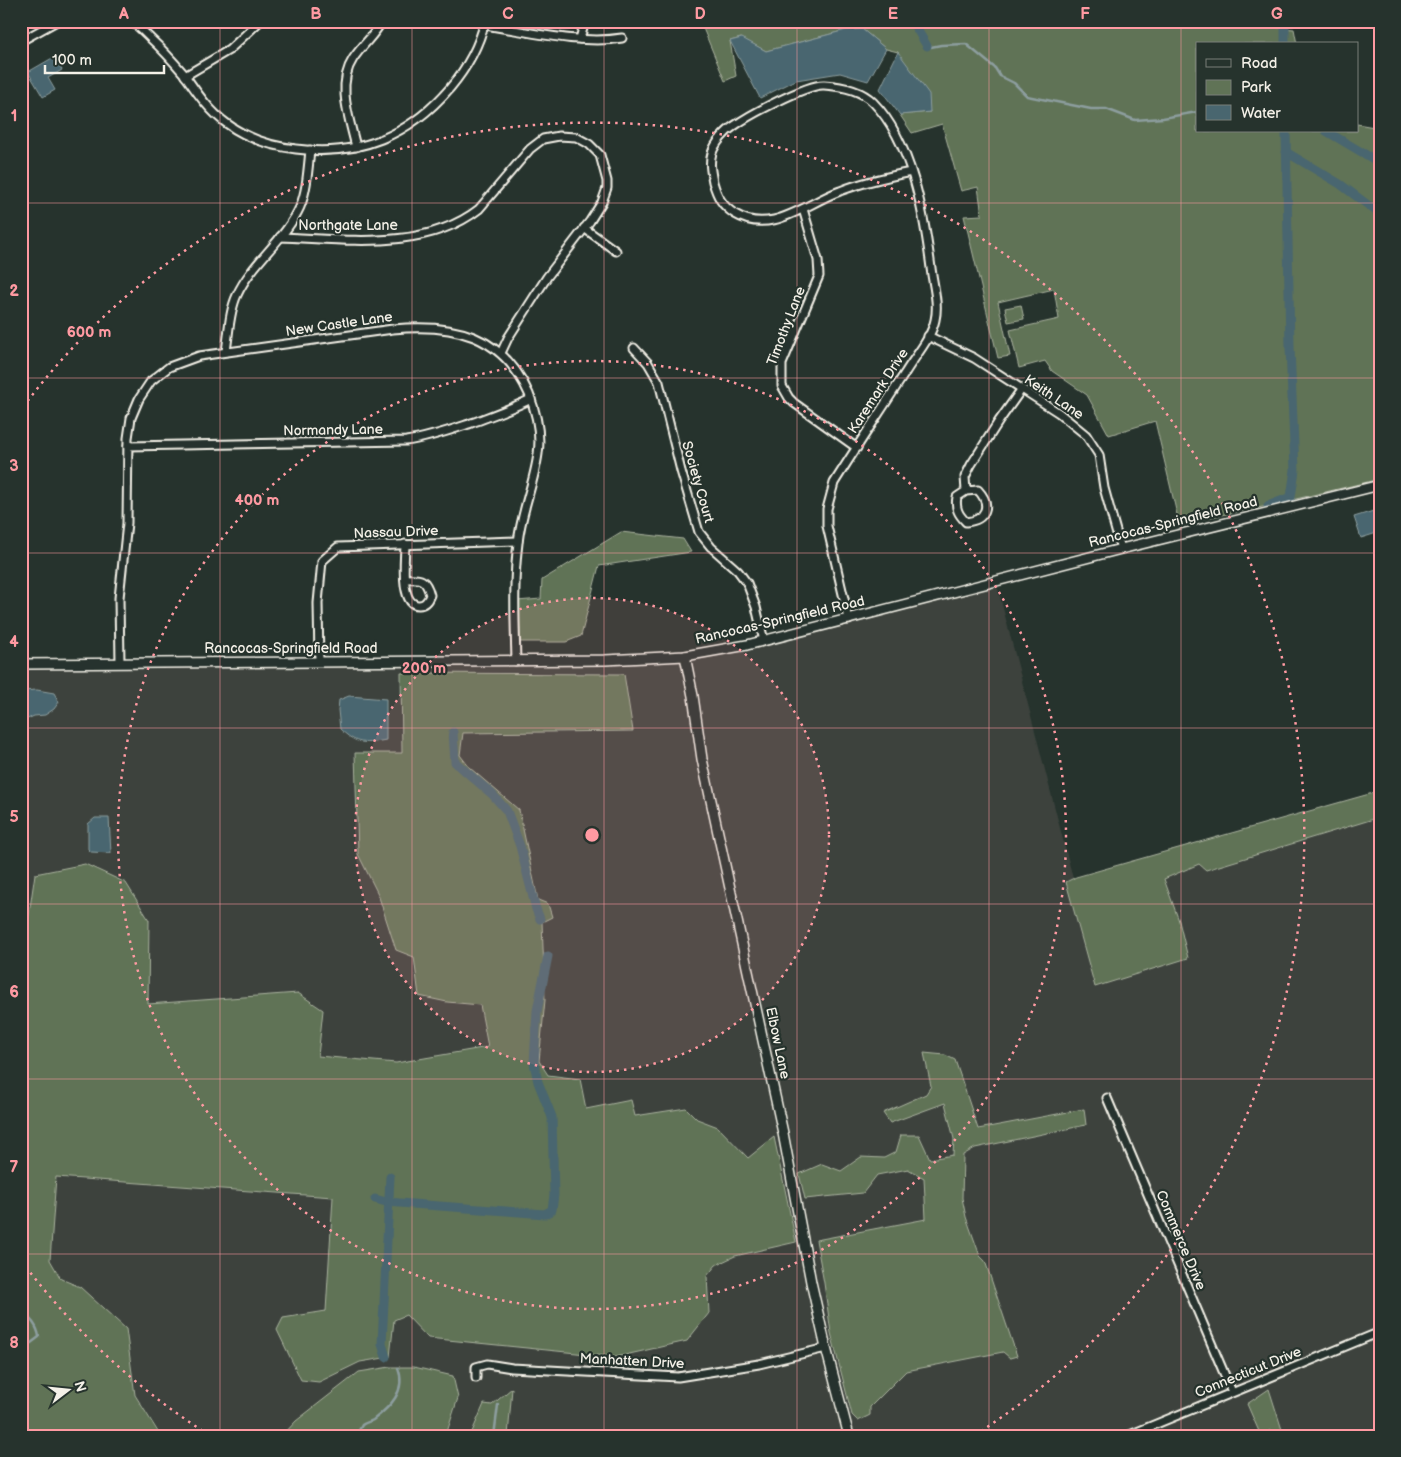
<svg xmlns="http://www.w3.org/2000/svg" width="1401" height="1457" font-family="'Balsamiq Sans',sans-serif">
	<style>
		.built { fill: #3c433d }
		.green { fill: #607356; stroke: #aab29f }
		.water { fill: #49666f; stroke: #8d9e9f }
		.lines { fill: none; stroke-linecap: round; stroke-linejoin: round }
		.stream { stroke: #8d9e9f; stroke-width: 2.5 }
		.canal { stroke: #49666f; stroke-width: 9 }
		.minor-casing { stroke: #f4f1e8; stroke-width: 11 }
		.tertiary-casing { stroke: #f4f1e8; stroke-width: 12 }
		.secondary-casing { stroke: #f4f1e8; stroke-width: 12 }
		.minor { stroke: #26332d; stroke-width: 7 }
		.tertiary { stroke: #26332d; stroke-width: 9 }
		.secondary { stroke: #26332d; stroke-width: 9 }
		.grid { fill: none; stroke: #ff9aa2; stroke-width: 1; stroke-opacity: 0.55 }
		.ring { fill: none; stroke: #ff9aa2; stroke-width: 2.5; stroke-dasharray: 2.5 5 }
		.labels { text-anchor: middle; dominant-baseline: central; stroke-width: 4.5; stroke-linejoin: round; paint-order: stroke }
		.street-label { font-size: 14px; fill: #f4f1e8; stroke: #26332d }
		.centre { fill: #ff9aa2; stroke: #26332d; stroke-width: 2.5 }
		.ring-label { font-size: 15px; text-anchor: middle; font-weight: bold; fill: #ff9aa2; stroke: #26332d; stroke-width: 4.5; stroke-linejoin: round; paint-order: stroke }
		.neatline { fill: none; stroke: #ff9aa2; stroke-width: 2 }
		.grid-label { font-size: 16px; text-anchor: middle; font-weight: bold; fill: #ff9aa2 }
	</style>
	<rect width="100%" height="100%" fill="#26332d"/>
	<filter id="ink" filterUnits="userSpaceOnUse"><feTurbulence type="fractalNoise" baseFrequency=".02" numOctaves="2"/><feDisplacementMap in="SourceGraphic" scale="10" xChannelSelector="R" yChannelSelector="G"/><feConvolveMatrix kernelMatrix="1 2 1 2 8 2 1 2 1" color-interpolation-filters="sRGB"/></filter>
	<g filter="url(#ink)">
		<path class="built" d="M996,581L1074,882L1380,796V1436L161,1435L112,1359L53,1291L21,1074V664L516,661L695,654Z"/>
		<g class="green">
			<path d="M700,21H1250L1258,26L1294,29L1297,44H1197V131H1357V124L1380,128V479L1258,508L1179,523L1155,421L1109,435L1087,395L1052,371L1045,361L1019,368L1010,330L1059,319L1054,289L998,302L1010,356L998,358L964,216L982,215L978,187L961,191L942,124L912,133L900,115L930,112L898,52L886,49L862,29L846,30L766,51L741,38L730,41L736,76L725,81Z"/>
			<path d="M1021,305L1024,319L1008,322L1005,308Z"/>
			<path d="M621,532L683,539L691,552L599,566L581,636L566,642H517V601L541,599L542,580Z"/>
			<path d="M401,673L624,674L633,731L463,733L460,755L470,768L519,810L538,900L548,904L552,917L542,922L545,1000L539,1061L548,1075L580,1079L586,1109L631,1100L635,1116L686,1108L697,1119L718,1127L748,1158L774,1137L796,1242L735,1256L716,1265L707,1276L709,1313L687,1341L616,1357L428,1338L406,1315L394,1320L390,1357L360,1362L319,1382L301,1380L277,1330L283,1318L326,1311L333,1197L56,1177L50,1260L61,1279L80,1287L126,1329L135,1395L160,1435L163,1436H21V930L28,921L35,874L85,864L126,883L149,920L148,1004L298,993L323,1010L318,1056L396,1063L488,1047L480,1005L447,1002L419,996L414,957L396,950L378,894L358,854L355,753H402Z"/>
			<path d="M1380,791V817L1206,870L1199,864L1164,879L1179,921L1188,958L1095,987L1066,882L1076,877Z"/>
			<path d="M924,1053L945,1055L955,1060L978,1129L1084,1109L1086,1125L975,1148L963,1155L962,1198L966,1217L980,1256L985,1261L1017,1356L1010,1358L1003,1352L906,1371L870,1407V1415L858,1421L852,1415L831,1333L824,1283L816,1240L926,1219L924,1178L908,1169L877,1175L863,1193L805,1199L799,1174L822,1164L841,1171L861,1157L884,1158L896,1152L901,1135H919L930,1159L953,1155L954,1139L945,1103L890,1123L883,1113L926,1094L931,1086Z"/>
			<path d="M390,1367H414L453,1376L458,1398L447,1432L442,1436H282L296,1421L359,1372Z"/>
			<path d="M512,1388L508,1436H481L472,1432L484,1404L492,1405Z"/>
			<path d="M1269,1389L1284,1436H1261L1247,1404Z"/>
		</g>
		<g class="water">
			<path d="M862,29L886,49L868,81L840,73L796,80L760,98L730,41L742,38L766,51L846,30Z"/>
			<path d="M898,52L929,94L930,112L900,115L880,89Z"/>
			<path d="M54,57L62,70L48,78L55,90L43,97L28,72Z"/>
			<path d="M1380,509V532L1361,538L1354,517Z"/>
			<path d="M37,690L54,693L59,702L54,709L45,715L34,716L21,722V691Z"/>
			<path d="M349,696L386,699V740C364,744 357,745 340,729L338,710L339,700Z"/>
			<path d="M95,818H109L111,853L91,852L88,849V824Z"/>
		</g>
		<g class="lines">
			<g class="stream">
				<path d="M927,46L931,47L941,45L966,44L995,68L1000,76L1014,83L1027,96L1091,109H1106L1135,120L1163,118L1197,112"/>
				<path d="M21,1311C30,1317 38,1327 39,1337L31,1343L21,1345"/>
				<path d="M1270,1431L1275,1436"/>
				<path d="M357,1436C358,1433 360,1428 362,1425C365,1422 370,1422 373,1420C390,1407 407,1391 398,1368"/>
				<path d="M494,1436L498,1405"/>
			</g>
			<g class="canal">
				<path d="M912,21L927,46"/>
				<path d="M1285,21V44"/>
				<path d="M1326,131L1380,163"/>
				<path d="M1286,152L1340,184L1380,214"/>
				<path d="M1268,506L1291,497L1295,470L1290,347L1286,131"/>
				<path d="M453,732L455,762L492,794L507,811L520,846L536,909L540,919"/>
				<path d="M375,1199L386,1202L545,1214L552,1210L554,1195L552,1117L538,1082L534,1063L537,1011L548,956"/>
				<path d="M386,1357L382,1344L390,1177"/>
			</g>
			<g class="minor-casing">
				<g id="minor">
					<path d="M130,21C138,25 144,32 150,38C162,49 173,61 184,74C196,91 208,110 226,123C246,138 271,146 296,149C358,157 410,135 450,88C466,69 479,46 485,21"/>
					<path d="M484,25C526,31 581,45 622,38"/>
					<path d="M580,39L585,21"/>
					<path d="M21,41L57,21"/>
					<path d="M185,76L229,50L260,21"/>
					<path d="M356,147C350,120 336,85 353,59C362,45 375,35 382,21"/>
					<path d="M803,209L818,260L819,276L782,364V386L789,398L794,403L857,448"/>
					<path d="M584,228L616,251"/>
					<path d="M280,237C344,239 424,252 479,209L530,149L543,139L559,136L576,137L589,144L600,155L607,181V188L602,202L590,221L547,277L508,338L501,353"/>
					<path d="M928,336L974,358L1059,413L1086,435L1099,455L1104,488L1121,549"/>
					<path d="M634,348L648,363L659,382L681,471L699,532L711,547L738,571L747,583L756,607L764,641"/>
					<path d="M226,351C229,333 229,312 237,295C252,262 285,240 300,207C307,190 308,169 310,150"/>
					<path d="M128,446L406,441C428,438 448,431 469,424C490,416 511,409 531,399"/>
					<path d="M966,491L957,497C955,508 958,514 966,522C986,520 992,505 978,490L966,491L965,477L971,465L999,421L1021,390"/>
					<path d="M405,544C405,557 399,606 419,605C425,605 428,600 430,595C426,579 421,578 406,579"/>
					<path d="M849,620L827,526V509L834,483C857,446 882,409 905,373C915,356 931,339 935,320C939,303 933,285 931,268C924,214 912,142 873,102C861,90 840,86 824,85C807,84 749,115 734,126C726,131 715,143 712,153C709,163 711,172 713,182C717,196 722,206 735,214C771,236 806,203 840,191C863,182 886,177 911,172"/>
					<path d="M319,662L318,603L322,561L338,547L518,541"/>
					<path d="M120,663L119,598L127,523L128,438L131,418L139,399L151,381L169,367L199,356L393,329C454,323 503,335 529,394C536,412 541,434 538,454C534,484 521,512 518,543C513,582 515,622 516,661"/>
					<path d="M1107,1098L1232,1392"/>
					<path d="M476,1378V1367L487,1364L512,1368L678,1377L759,1364L826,1348"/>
					<path d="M1127,1436L1380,1332"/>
				</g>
			</g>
			<g class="tertiary-casing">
				<path id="tertiary" d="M685,656L693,696L702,759L783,1133L811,1282L826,1348L849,1436"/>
			</g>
			<g class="secondary-casing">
				<path id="secondary" d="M21,664L605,660L685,656L747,645L1121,549L1380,485"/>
			</g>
			<use href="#minor" class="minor"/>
			<use href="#tertiary" class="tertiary"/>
			<use href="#secondary" class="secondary"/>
		</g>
	</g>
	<path class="grid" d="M220,21V1436M412,21V1436M604,21V1436M797,21V1436M989,21V1436M1181,21V1436M21,203H1380M21,378H1380M21,553H1380M21,728H1380M21,904H1380M21,1079H1380M21,1254H1380"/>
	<circle cx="592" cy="835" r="237" fill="#ff9aa2" fill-opacity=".12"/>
	<g class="ring">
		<circle cx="592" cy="835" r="237"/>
		<circle cx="592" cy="835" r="474"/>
		<path d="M209 1435A712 712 0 0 1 23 1263M23 407A712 712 0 1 1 975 1435"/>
	</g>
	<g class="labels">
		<g class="street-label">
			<text x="348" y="225">Northgate Lane</text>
			<text transform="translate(339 324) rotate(-8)">New Castle Lane</text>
			<text transform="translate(786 326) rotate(-69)">Timothy Lane</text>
			<text transform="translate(878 391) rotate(-57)">Karemark Drive</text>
			<text transform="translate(1054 397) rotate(34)">Keith Lane</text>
			<text transform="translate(333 430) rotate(-1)">Normandy Lane</text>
			<text transform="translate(698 482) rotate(74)">Society Court</text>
			<text transform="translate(1173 522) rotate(-14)">Rancocas-Springfield Road</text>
			<text transform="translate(396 532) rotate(-2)">Nassau Drive</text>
			<text transform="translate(780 620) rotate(-13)">Rancocas-Springfield Road</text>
			<text x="291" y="648">Rancocas-Springfield Road</text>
			<text transform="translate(778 1043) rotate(78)">Elbow Lane</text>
			<text transform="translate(1181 1240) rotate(67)">Commerce Drive</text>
			<text transform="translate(632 1361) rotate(3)">Manhatten Drive</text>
			<text transform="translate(1248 1372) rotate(-22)">Connecticut Drive</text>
		</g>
	</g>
	<circle cx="592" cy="835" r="8" class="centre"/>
	<g class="ring-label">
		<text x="89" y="337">600 m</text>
		<text x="257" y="505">400 m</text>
		<text x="424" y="673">200 m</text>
	</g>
	<rect width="1401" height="1457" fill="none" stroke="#26332d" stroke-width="55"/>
	<rect x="1196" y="42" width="162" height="90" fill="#26332d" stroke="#787f78"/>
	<rect x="1206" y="59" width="25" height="8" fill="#26332d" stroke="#787f78"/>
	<text x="1241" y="68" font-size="15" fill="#f4f1e8">Road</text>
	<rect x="1206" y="80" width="25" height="15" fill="#607356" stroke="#787f78"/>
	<text x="1241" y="92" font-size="15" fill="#f4f1e8">Park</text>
	<rect x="1206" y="105" width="25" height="15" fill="#49666f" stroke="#787f78"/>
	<text x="1241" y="118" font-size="15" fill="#f4f1e8">Water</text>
	<g transform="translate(68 1390) rotate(74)" stroke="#26332d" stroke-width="4" paint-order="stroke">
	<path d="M0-4L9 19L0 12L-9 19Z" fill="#f4f1e8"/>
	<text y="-8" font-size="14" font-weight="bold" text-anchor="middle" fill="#f4f1e8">N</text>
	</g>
	<path d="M45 65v8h119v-8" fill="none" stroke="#f4f1e8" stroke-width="2.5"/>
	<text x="52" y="65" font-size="15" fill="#f4f1e8" stroke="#26332d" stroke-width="4" paint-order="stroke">100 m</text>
	<rect x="28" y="28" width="1346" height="1402" class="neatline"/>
	<g class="grid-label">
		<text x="124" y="19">A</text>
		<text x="316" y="19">B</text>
		<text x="508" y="19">C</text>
		<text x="700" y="19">D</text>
		<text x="893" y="19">E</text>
		<text x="1085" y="19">F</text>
		<text x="1277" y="19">G</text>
		<text x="14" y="121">1</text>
		<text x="14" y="296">2</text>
		<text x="14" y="471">3</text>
		<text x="14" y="647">4</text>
		<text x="14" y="822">5</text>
		<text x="14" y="997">6</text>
		<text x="14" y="1172">7</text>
		<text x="14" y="1348">8</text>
	</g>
</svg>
